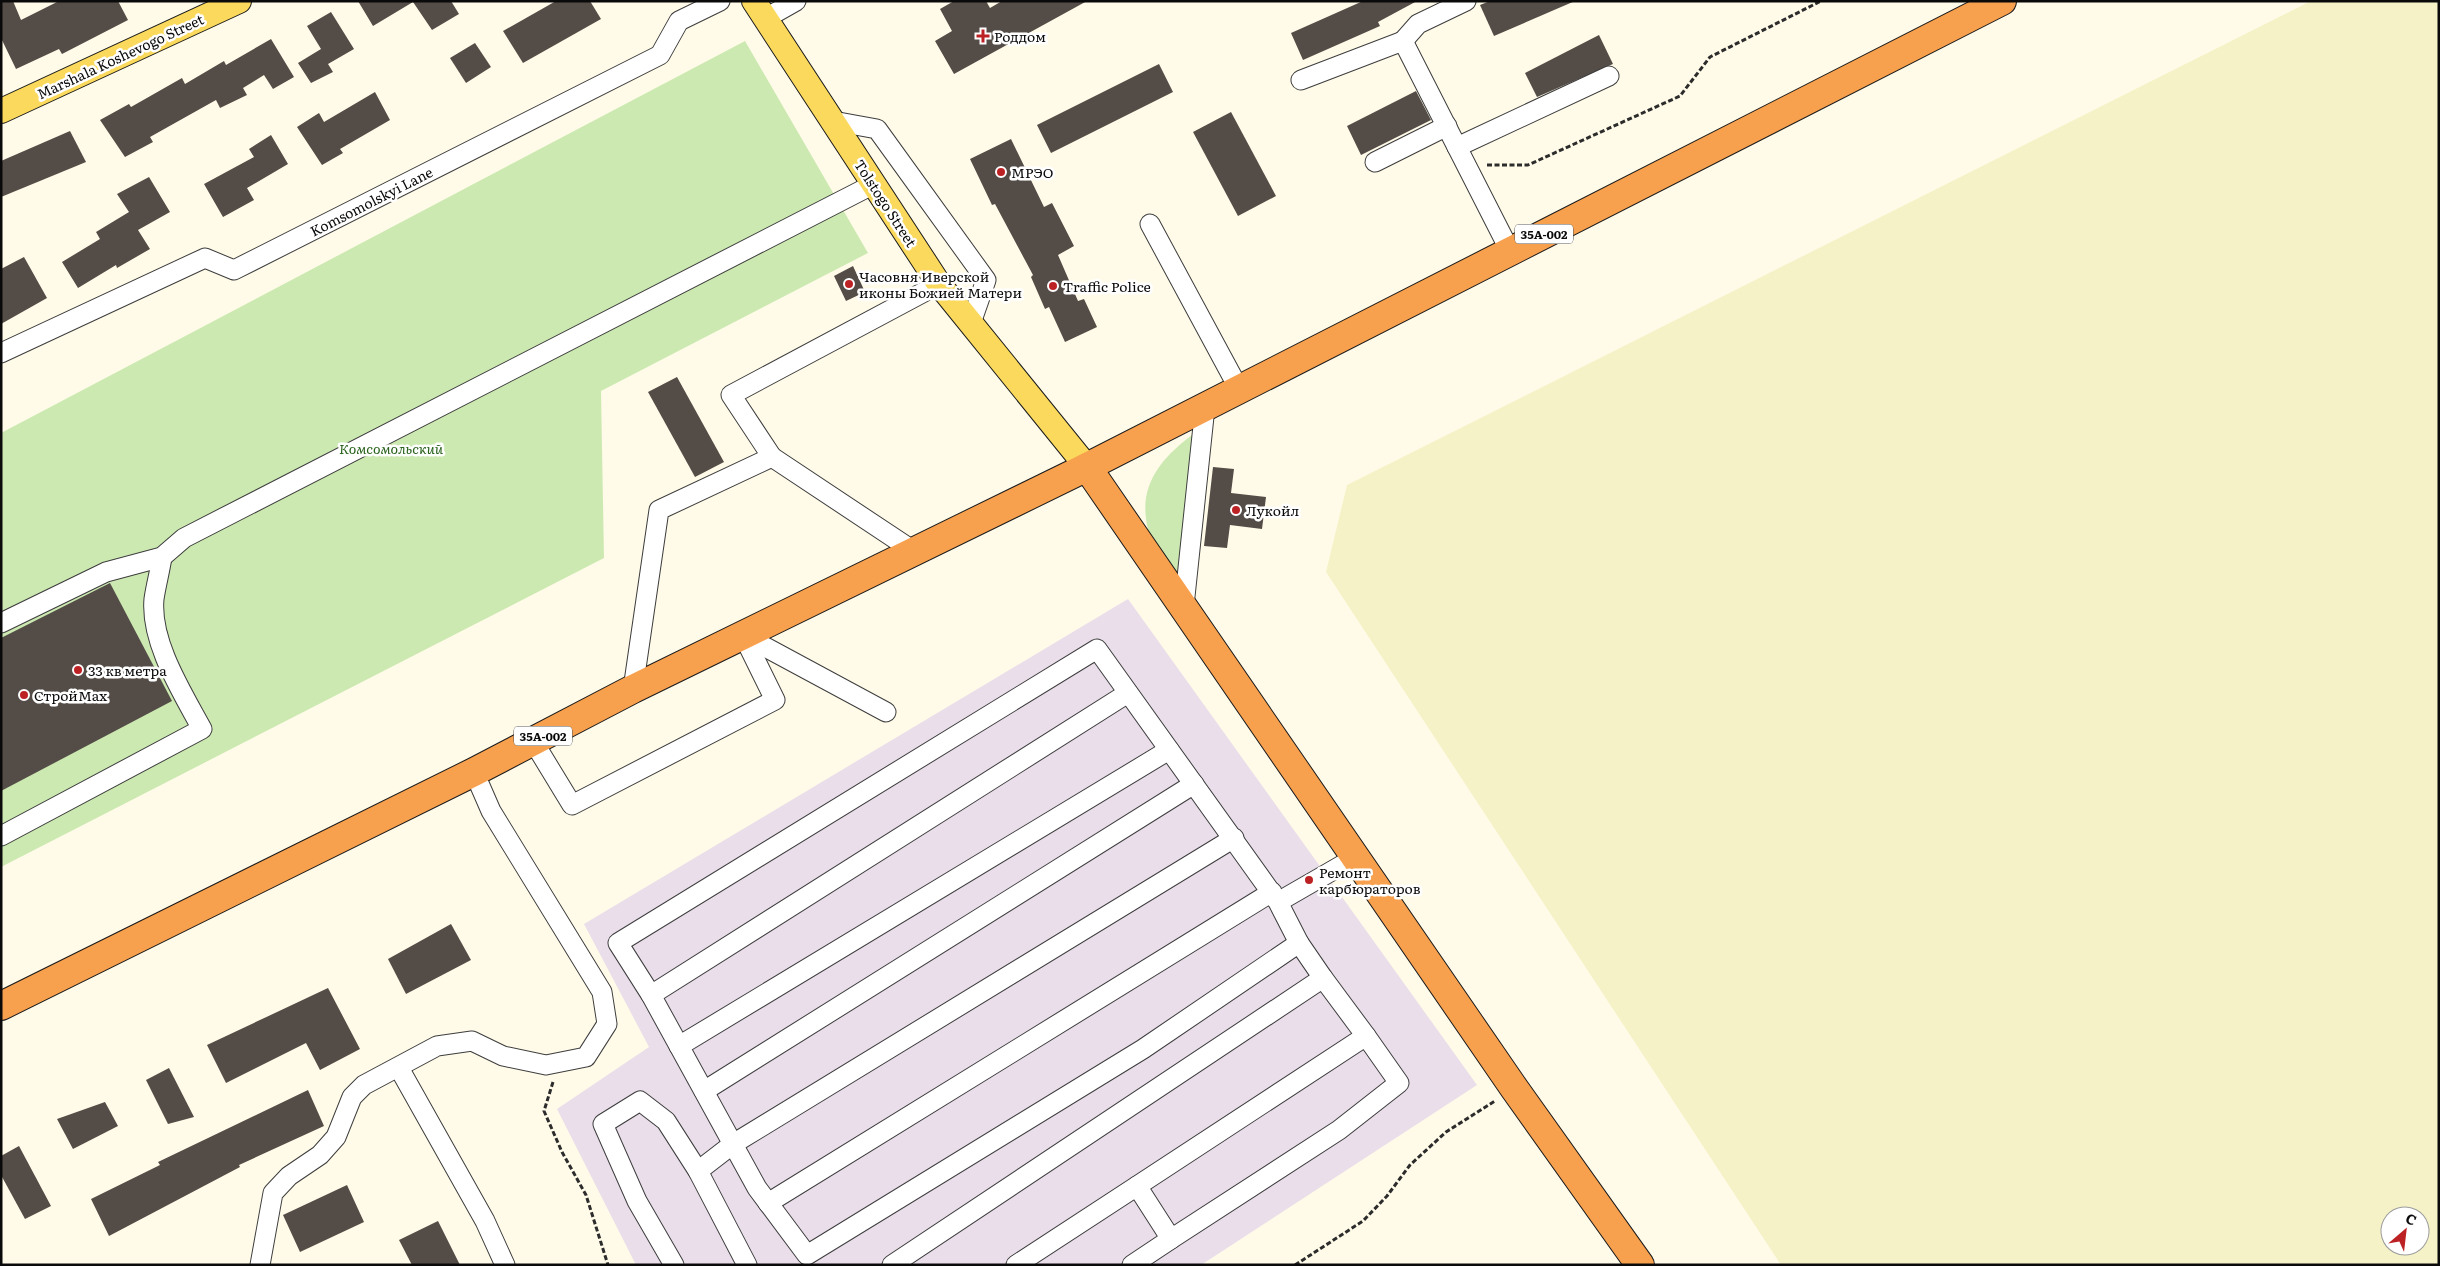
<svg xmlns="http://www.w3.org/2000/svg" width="2440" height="1266" font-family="Literata,serif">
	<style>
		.industrial { fill: #e9deea }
		.farmland { fill: #f5f2c8; fill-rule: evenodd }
		.green { fill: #cde9b2 }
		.building { fill: #534c47 }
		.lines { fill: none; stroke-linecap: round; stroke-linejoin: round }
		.minor-casing { stroke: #3d3d3d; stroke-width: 21 }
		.major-casing { stroke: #1b1b1b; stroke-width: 26 }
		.highway-casing { stroke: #1b1b1b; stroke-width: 30 }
		.path { stroke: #2c2c2c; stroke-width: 3; stroke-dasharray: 5 2.5; stroke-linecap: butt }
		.minor { stroke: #fff; stroke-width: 19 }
		.major { stroke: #fbd95c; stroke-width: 24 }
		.highway { stroke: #f7a04e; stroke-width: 28 }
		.poi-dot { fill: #bc2124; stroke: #fff; stroke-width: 2 }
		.labels { text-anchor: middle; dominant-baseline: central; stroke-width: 5; stroke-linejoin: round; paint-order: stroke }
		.shield { fill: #fff; stroke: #545454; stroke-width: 1 }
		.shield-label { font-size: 12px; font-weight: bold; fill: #0a0a0a }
		.poi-label { font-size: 14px; fill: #0a0a0a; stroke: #fff; text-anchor: start }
		.street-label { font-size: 14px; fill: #0a0a0a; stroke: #fff }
		.park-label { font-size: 14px; font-style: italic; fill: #28621b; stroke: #fff }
	</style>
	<rect width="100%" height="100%" fill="#fffbe8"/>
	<path class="industrial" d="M1128,599L1477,1085L1201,1265H636L557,1109L649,1047L584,924Z"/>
	<path class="farmland" d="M2311,1H2439V1265H1781L1326,572L1347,485ZM2390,1216H2420V1246H2390Z"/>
	<g class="green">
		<path d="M745,41L868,253L601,391L604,558L1,867V433Z"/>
		<path d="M1196,432L1178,582C1171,572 1161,562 1156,551C1131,497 1152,464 1196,432Z"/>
	</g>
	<g class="building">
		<path d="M1,1H13L21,20L59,1H118L128,20L62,54L59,49L16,69L1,38Z"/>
		<path d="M358,1H451L459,14L432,30L413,2L373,26Z"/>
		<path d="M556,1H590L601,19L523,63L503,31Z"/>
		<path d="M954,1H986L990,8L1002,1H1087L954,74L935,41L952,31L940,9Z"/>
		<path d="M1363,1H1417L1378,22L1380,26L1303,60L1291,33Z"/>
		<path d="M1490,1H1575L1494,36L1480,5Z"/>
		<path d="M331,12L354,49L328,64L333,72L311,83L298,63L321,49L307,26Z"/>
		<path d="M1599,35L1613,64L1537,97L1525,73Z"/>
		<path d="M271,39L294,77L273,89L264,75L243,88L247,95L220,108L216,100L150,137L153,142L125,157L100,120L129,104L131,107L182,78L185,84L224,61L226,65Z"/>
		<path d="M475,43L491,67L466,83L450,58Z"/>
		<path d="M1159,64L1173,92L1051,153L1037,125Z"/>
		<path d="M1416,91L1431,120L1361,155L1347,126Z"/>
		<path d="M375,92L390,120L340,149L343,153L322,165L297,127L319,113L324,122Z"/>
		<path d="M1231,112L1276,196L1238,216L1193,132Z"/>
		<path d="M70,131L86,162L1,197V161Z"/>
		<path d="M271,135L288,164L247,188L254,200L223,217L204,184L254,157L249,149Z"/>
		<path d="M1011,139L1044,207L1052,203L1074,246L1058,255L1078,301L1084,299L1097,327L1065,342L1049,307L1045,309L1031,277L1033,275L995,204L992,205L970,159Z"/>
		<path d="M149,177L170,212L138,230L150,249L117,268L116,265L78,288L62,262L100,239L96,232L129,212L117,194Z"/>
		<path d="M24,257L47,298L1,324V269Z"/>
		<path d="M853,266L865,292L846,301L834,276Z"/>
		<path d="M677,377L724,462L695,477L648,392Z"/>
		<path d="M1213,467L1234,469L1231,493L1266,497L1262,529L1230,525L1227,548L1204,546Z"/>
		<path d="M110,583L172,701L1,791V638Z"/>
		<path d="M451,924L471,960L406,994L388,959Z"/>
		<path d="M328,988L360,1049L320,1070L306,1043L226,1083L207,1045Z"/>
		<path d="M169,1068L194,1117L168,1124L146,1080Z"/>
		<path d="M308,1090L324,1126L239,1165L240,1167L109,1236L91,1199L160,1165L158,1162Z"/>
		<path d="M105,1102L118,1126L73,1149L57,1119Z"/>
		<path d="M19,1146L51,1206L25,1219L1,1175V1156Z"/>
		<path d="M347,1185L364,1222L300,1252L283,1215Z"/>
		<path d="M438,1221L460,1265H412L399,1240Z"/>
	</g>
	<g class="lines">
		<g class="minor-casing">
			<g id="minor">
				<path d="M766,18L796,1"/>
				<path d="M1403,41L1418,24L1466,1"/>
				<path d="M1301,80L1403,41L1510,251"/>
				<path d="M833,121L877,129L986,280L971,323"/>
				<path d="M1457,147L1609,76"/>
				<path d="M1375,162L1447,126"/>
				<path d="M1150,224L1239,389"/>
				<path d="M1,353L205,258L234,270L660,55L679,21L720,1"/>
				<path d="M772,457L731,395L939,284"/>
				<path d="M1184,606L1205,407"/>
				<path d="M1,623L106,572L162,557L184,538L874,184"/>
				<path d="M743,635L886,712"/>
				<path d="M633,689L659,510L772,457L915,552"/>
				<path d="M533,741L572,805L775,700L743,635"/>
				<path d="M1,836L202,729C182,692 150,642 154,599C156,585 160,571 162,557"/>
				<path d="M1278,902L1299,943L1143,1049L807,1255L757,1188L651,995L618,943L1097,649L1278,902L1356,857"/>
				<path d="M1299,943L1323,978"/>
				<path d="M651,995L1128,693"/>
				<path d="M679,1046L1169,750"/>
				<path d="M399,1068L485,1221L505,1265"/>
				<path d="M704,1091L1194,784"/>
				<path d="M698,1171L733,1144L1234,838"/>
				<path d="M1137,1186L1366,1036L1399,1083L1339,1130L1171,1239"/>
				<path d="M768,1203L1272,892"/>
				<path d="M260,1265L273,1193L289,1176L320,1155L336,1137L352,1097L364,1085L437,1046L472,1041L503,1056L546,1065L586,1057L607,1024L602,992L491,811L474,772"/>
				<path d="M674,1265L637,1201L603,1124L640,1101L666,1121L698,1171L747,1265"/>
				<path d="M892,1265L1323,978L1366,1036"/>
				<path d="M1016,1265L1137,1186L1171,1239L1132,1265"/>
			</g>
		</g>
		<g class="major-casing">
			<g id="major">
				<path d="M754,1L939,284L1087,467"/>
				<path d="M1,111L239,1"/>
			</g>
		</g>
		<g class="highway-casing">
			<g id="highway">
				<path d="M1087,467L1514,1088L1640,1265"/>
				<path d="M1,1006L474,772L633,689L1087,467L2002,1"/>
			</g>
		</g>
		<g class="path">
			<path d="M1487,165H1528L1680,96L1710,57L1821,1"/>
			<path d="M553,1082L544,1111L562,1152L586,1195L608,1265"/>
			<path d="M1295,1265L1363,1221L1387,1196L1410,1165L1446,1132L1495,1101"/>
		</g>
		<use href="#minor" class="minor"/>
		<use href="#major" class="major"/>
		<use href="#highway" class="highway"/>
	</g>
	<g class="poi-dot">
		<path d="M980.5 28.5h5v5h5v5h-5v5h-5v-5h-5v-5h5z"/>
		<circle cx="1001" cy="172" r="5"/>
		<circle cx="849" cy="284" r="5"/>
		<circle cx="1053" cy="286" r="5"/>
		<circle cx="1236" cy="510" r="5"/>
		<circle cx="78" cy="670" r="5"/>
		<circle cx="24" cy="695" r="5"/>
		<circle cx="1309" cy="880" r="5"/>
	</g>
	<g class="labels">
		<g class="shield">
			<rect x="1515" y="224.5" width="58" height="19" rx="4"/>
			<rect x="514" y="726.5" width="58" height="19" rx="4"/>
		</g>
		<g class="shield-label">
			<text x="1544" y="234">35А-002</text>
			<text x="543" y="736">35А-002</text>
		</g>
		<g class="poi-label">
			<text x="994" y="36">Роддом</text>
			<text x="1011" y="172">МРЭО</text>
			<text x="859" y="276">Часовня Иверской<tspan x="859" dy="16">иконы Божией Матери</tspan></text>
			<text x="1063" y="286">Traffic Police</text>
			<text x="1246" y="510">Лукойл</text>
			<text x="88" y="670">33 кв метра</text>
			<text x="34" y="695">СтройMax</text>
			<text x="1319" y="872">Ремонт<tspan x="1319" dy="16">карбюраторов</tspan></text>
		</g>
		<g class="street-label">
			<text transform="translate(120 56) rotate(-25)">Marshala Koshevogo Street</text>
			<text transform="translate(371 201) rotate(-27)">Komsomolskyi Lane</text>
			<text transform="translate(886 203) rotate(57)">Tolstogo Street</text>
		</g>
		<g class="park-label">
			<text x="391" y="448">Комсомольский</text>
		</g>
	</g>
	<rect width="2440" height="1266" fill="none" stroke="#0a0a0a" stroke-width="5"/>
	<g transform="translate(2405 1231) rotate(28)"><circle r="24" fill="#ffffff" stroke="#9d9d9d"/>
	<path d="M0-4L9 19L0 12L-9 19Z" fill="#bc2124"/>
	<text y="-8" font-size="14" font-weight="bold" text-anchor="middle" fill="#0a0a0a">С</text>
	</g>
</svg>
